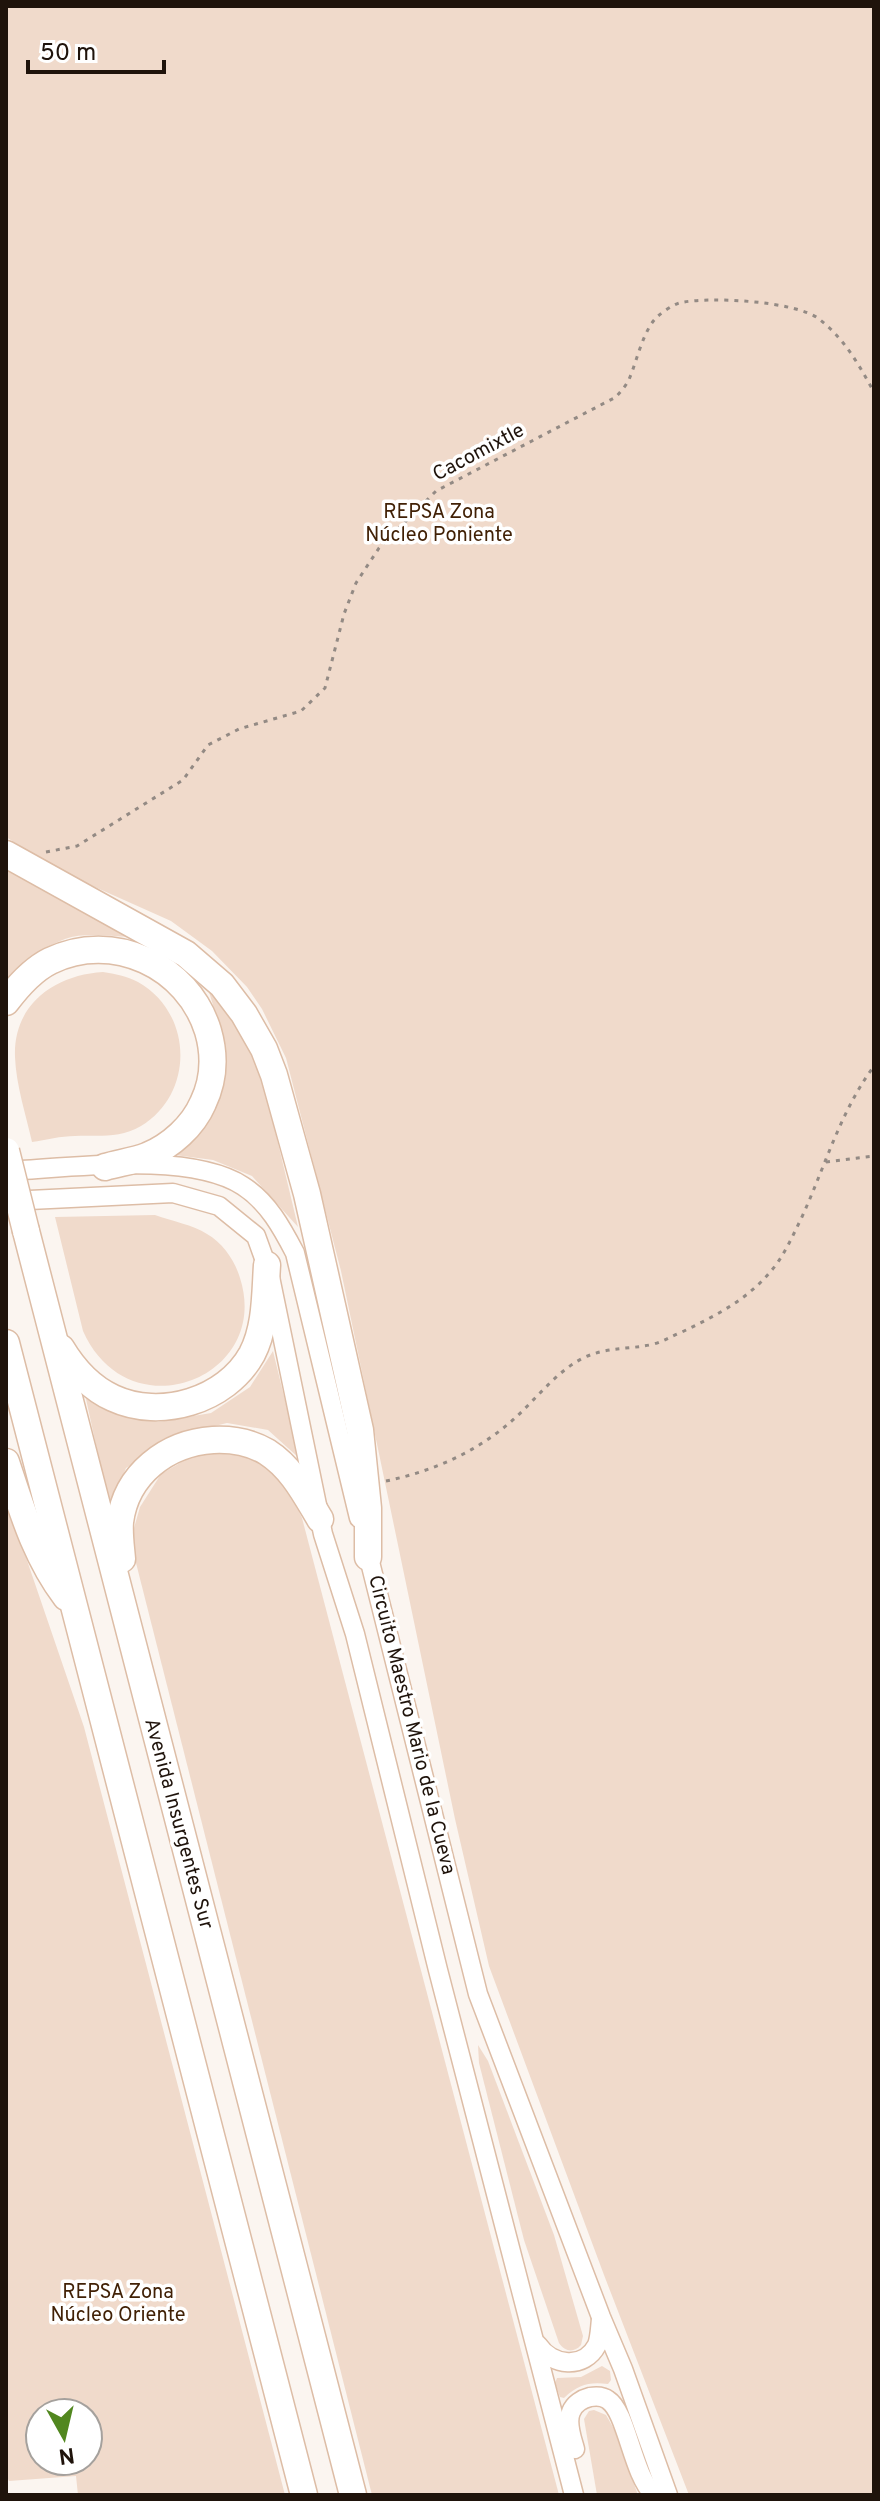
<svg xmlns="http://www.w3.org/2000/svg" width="880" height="2501" font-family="Overpass,sans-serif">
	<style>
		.green { fill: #f0dacb; fill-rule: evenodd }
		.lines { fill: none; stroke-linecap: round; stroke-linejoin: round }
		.street-casing { stroke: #ddbda6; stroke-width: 21 }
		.secondary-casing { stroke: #ddbda6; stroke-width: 29 }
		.path { stroke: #938a84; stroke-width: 3; stroke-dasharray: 4 6; stroke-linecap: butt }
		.street { stroke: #fff; stroke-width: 18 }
		.secondary { stroke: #fff; stroke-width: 26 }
		.secondary-bridge-casing { stroke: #ddbda6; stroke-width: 29; stroke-linecap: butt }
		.secondary-bridge { stroke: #fff; stroke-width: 26 }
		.labels { text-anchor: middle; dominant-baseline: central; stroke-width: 7; stroke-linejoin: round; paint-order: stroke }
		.street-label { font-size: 20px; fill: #1f130b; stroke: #fff }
		.park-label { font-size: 20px; fill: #412106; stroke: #fff }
	</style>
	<rect width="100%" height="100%" fill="#fbf5f0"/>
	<g class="green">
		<path d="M6,6H874V2495H689L604,2275L489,1966L455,1819L341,1271L286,1058L262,1009L247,987L212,951L171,921L86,883L30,852L6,837Z"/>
		<path d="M6,866L74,907L130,937C109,936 84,932 65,939C42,947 24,965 6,980Z"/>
		<path d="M103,972C115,974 127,976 138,982C193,1013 195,1093 141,1126C119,1139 99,1135 75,1136C61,1136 46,1140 32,1142C26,1115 16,1085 15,1057C13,1004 55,975 103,972Z"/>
		<path d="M205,979L240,1029L262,1076L298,1227L252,1176L213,1160L175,1155L207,1119L226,1065L217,1018Z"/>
		<path d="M155,1215C172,1221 193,1225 207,1234C223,1243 235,1261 240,1278C272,1378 129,1434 83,1331L55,1217Z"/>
		<path d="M273,1351L299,1458L268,1430L227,1423L178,1435L126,1468L110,1509L86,1399L158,1422L211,1413L250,1387Z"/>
		<path d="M199,1452L248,1456L281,1474L302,1518L559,2495H372L134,1555L132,1535L140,1507L161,1474Z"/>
		<path d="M6,1499L84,1727L285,2495H78L76,2476L9,2481L6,2475ZM40,2413H88V2461H40Z"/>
		<path d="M478,2045L488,2061L554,2235L583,2336L581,2345C574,2353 565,2352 559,2343L524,2240L479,2063Z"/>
		<path d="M602,2366L610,2371L611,2380L608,2384C589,2382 579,2384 564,2398L560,2397L555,2383L557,2378L581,2377Z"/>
		<path d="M594,2410L606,2415L614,2429L638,2495H597L584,2419L589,2411Z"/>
	</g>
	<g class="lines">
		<g class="street-casing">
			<g id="street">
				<path d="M6,1171C70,1168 189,1151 243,1186C268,1202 282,1228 295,1253L359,1518"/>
				<path d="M9,1201L173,1193L219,1206L256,1236L269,1272L323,1534L355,1634L438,1970L574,2495"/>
				<path d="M366,1546L478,1994L601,2317L623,2369L668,2495"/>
				<path d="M538,2345C552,2366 584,2370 597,2345C600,2337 600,2327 601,2319"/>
				<path d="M575,2449C572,2438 566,2423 571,2412C574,2404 582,2399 590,2397C596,2396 603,2396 608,2400C627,2412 632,2474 654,2495"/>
			</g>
		</g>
		<g class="secondary-casing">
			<g id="secondary">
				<path d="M6,854L186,954L222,985L244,1014L264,1049L274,1075L307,1194L360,1430L368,1508V1557"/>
				<path d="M6,1002C18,986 32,970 50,961C113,930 188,966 208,1031C215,1055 214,1080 203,1103C193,1126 171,1146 147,1156C134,1161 119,1163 105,1167"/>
				<path d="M26,1231L353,2495"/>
				<path d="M6,1343L304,2495"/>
				<path d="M61,1348C73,1368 91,1388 113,1398C160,1420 226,1401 252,1354C266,1327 265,1295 267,1265"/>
				<path d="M6,1462C22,1510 35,1556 66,1597"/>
				<path d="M122,1559C121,1547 119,1535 120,1522C126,1474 167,1443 213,1440C232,1439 250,1442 267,1452C292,1468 305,1494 320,1519"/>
			</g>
		</g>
		<g class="path">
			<path d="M46,852L77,846L183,780L208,745L239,729L301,711L325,688L344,614L356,583L379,548L436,491L616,397C621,391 627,385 630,377C637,360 644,328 658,316C664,311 673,305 679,303C708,296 796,301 819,319C844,338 859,365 874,392"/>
			<path d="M826,1162L874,1156"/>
			<path d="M386,1481C434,1471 479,1451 515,1418C537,1398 556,1372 583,1358C609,1346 629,1350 654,1344C664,1341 672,1336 682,1332C715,1316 747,1300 771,1271C784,1256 792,1237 801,1219C825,1167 840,1112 874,1066"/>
		</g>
		<use href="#street" class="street"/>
		<use href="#secondary" class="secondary"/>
		<g class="secondary-bridge-casing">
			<path id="secondary-bridge" d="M6,1151L26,1231"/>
		</g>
		<use href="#secondary-bridge" class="secondary-bridge"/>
	</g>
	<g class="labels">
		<g class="street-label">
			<text transform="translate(479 453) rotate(-28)">Cacomixtle</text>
			<text transform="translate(411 1725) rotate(76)">Circuito Maestro Mario de la Cueva</text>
			<text transform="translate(178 1824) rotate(75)">Avenida Insurgentes Sur</text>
		</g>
		<g class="park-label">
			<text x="439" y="513">REPSA Zona<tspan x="439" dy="23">Núcleo Poniente</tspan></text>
			<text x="118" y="2293">REPSA Zona<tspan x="118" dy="23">Núcleo Oriente</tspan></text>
		</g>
	</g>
	<rect width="880" height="2501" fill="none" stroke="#1f130b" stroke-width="16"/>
	<g transform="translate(64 2437) rotate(172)"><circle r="38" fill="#ffffff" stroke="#a5a19d" stroke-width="2"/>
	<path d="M0-6L14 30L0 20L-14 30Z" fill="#51871f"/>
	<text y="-12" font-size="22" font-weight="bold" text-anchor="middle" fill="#1f130b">N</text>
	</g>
	<path d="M28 60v12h136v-12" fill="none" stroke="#1f130b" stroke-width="4"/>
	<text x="40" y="60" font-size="24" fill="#1f130b" stroke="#ffffff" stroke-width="6" paint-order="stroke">50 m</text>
</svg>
